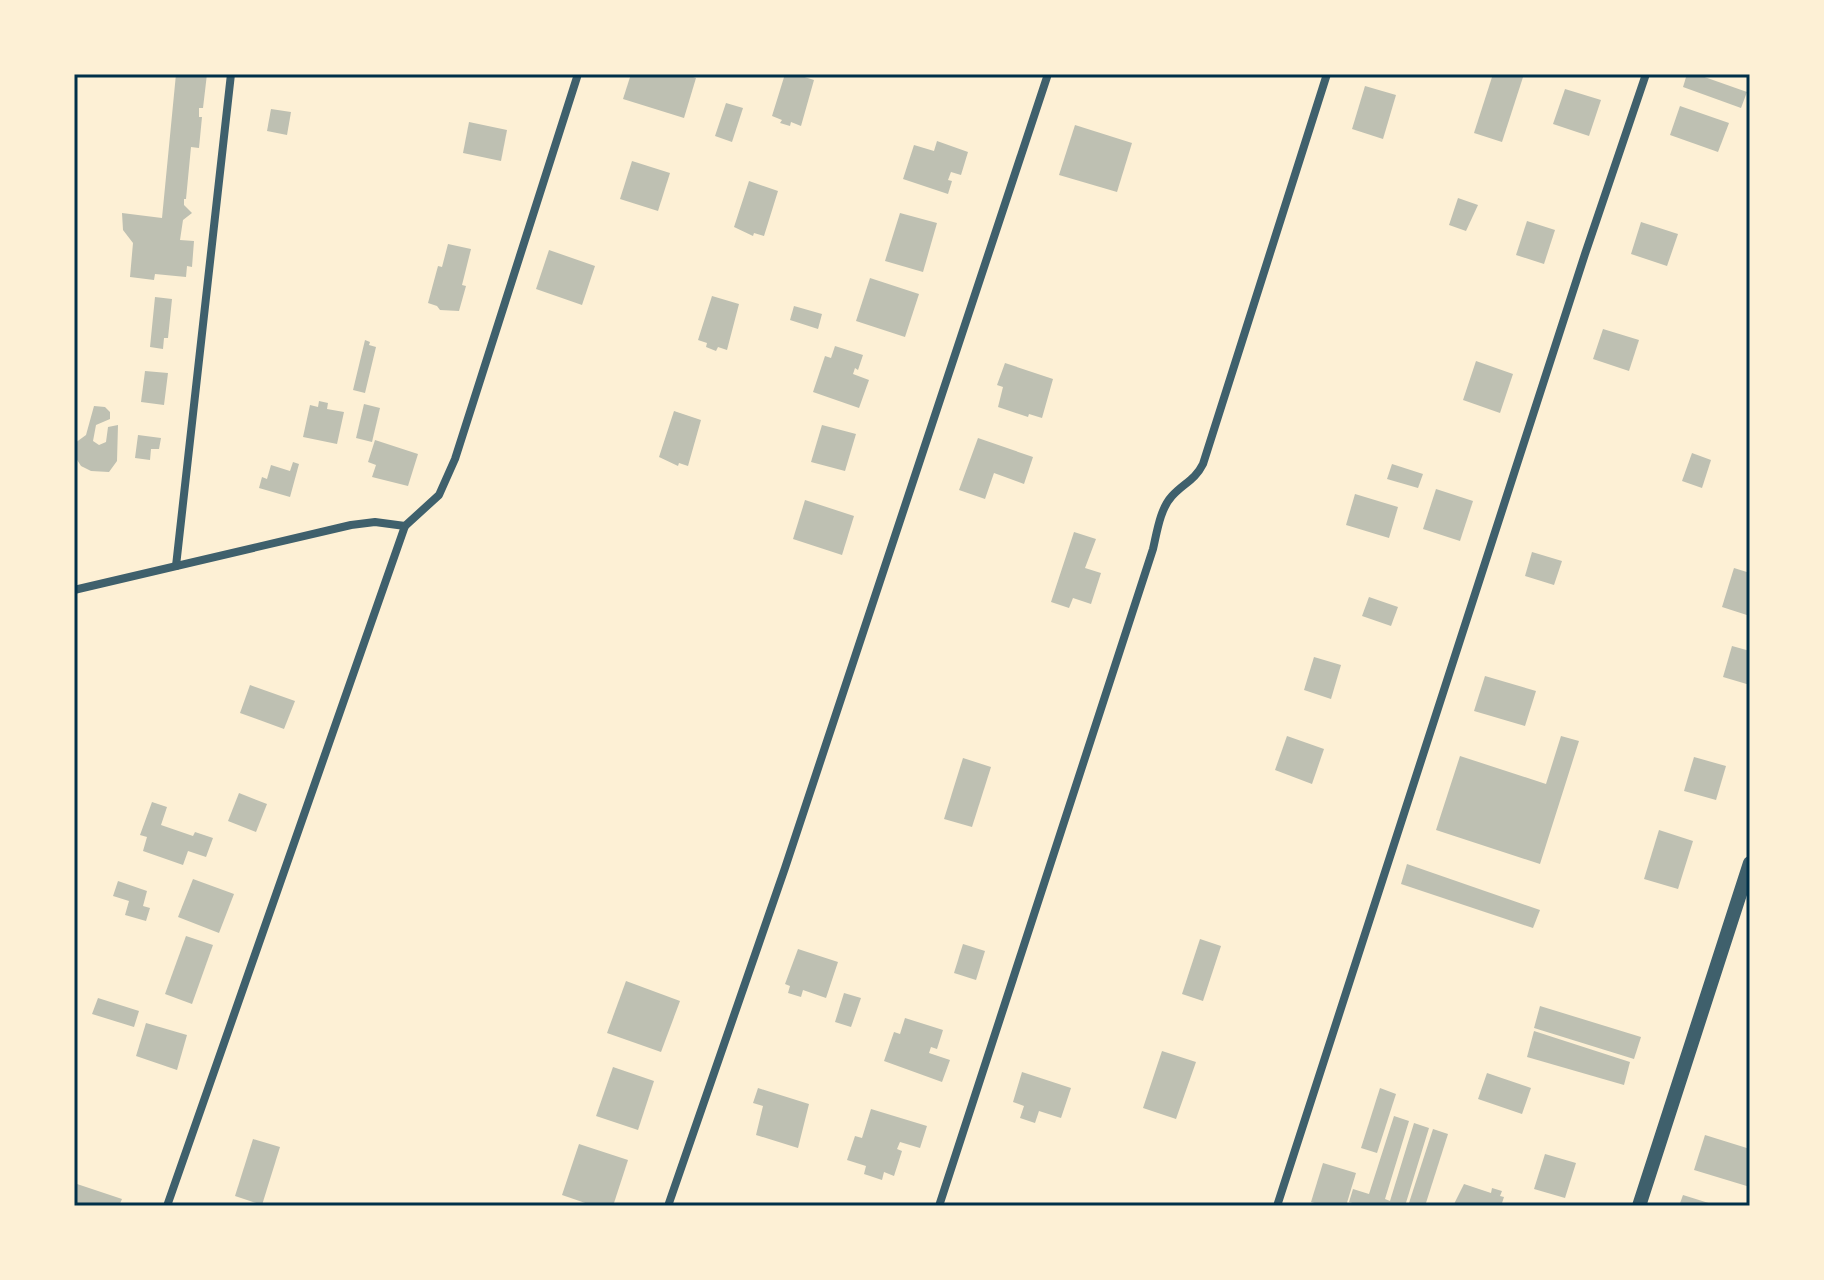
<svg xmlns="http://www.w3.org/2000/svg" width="1824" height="1280" font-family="Manrope,sans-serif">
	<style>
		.building { fill: #bec0b2 }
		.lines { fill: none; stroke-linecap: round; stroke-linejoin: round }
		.minor { stroke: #3f606c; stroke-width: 8 }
		.tertiary { stroke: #3f606c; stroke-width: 14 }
		.neatline { fill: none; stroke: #003049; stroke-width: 3 }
	</style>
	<rect width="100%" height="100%" fill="#fdf0d5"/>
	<g class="building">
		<path d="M176,74H207L203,108H199V117H202L199,148L191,147L186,199H184V205L192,213L183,220L180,240L194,241L192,267L187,266L186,277L155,274L154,280L130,277L133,243L123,230L122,213L162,218Z"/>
		<path d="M631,74H684L696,78L684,118L623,99Z"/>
		<path d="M785,74H795L814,80L801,126L791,122L790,126L780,123L782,120L772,116Z"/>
		<path d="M1493,74H1524L1502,142L1474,133Z"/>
		<path d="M1687,74H1696L1747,92L1741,108L1683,87Z"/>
		<path d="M1365,86L1396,95L1383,139L1352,129Z"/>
		<path d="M1565,89L1601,100L1589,136L1553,124Z"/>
		<path d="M726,103L743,108L732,142L715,136Z"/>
		<path d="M1680,106L1729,123L1718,152L1670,135Z"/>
		<path d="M271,109L291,112L287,135L267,131Z"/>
		<path d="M469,122L507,130L501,161L463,153Z"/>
		<path d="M1075,125L1132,143L1117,192L1059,175Z"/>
		<path d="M937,141L968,152L961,175L951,172L948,180L952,181L948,194L903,179L914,145L934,151Z"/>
		<path d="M632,161L670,173L658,211L620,199Z"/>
		<path d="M749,181L778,191L764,236L754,233L753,236L734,227Z"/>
		<path d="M1458,198L1478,205L1466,231L1449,225Z"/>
		<path d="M900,213L937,223L923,272L885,261Z"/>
		<path d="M1527,221L1555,230L1544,264L1516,255Z"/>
		<path d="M1641,222L1678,234L1667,266L1631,254Z"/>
		<path d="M448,244L471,249L462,285L466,286L459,311L440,310L437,306L428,303L438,266L442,267Z"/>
		<path d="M549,250L595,266L582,305L536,289Z"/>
		<path d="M870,278L919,294L905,337L856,321Z"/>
		<path d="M712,296L739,304L727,350L718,347L716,351L706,347L707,343L698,340Z"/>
		<path d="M155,297L172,299L168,338H164L163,349L150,347Z"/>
		<path d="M794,306L822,314L818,329L790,320Z"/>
		<path d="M1603,329L1639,340L1629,371L1593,359Z"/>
		<path d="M365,340L370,342L369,345L376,347L365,393L353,390Z"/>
		<path d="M835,346L863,355L858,370L855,368L853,374L869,380L859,408L813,392L825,356L831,358Z"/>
		<path d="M1476,361L1513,374L1500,413L1463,400Z"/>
		<path d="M1005,363L1053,379L1042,418L1029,414L1028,417L998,407L1003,387L997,385Z"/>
		<path d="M145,371L168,373L164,405L141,402Z"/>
		<path d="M319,401L328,403L327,409L344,412L337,444L303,437L310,405L318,407Z"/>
		<path d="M364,404L380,408L372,442L356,438Z"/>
		<path d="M94,406L105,407L110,412V419L96,425L93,441L99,445L106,442L108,427L118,425L117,461L109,472L91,471L81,466L74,455L75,443L86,435Z"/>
		<path d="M674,411L701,420L688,466L679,463L678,466L659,457Z"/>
		<path d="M822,425L856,434L845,471L811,462Z"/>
		<path d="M138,435L161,438L159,449H151L150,460L135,458Z"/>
		<path d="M978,438L1033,457L1024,484L994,473L985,499L959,490Z"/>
		<path d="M375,440L418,454L408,486L372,477L376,465L368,462Z"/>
		<path d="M1692,453L1711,460L1702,488L1682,481Z"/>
		<path d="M293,462L299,464L290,497L259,488L262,477L267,479L271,465L290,471Z"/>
		<path d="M1392,464L1423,474L1418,488L1387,479Z"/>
		<path d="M1436,489L1473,501L1460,541L1423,529Z"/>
		<path d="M1355,494L1398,507L1389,538L1346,525Z"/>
		<path d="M805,500L854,516L842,555L793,539Z"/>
		<path d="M1074,532L1096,539L1085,568L1101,573L1091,604L1073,598L1069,608L1051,602Z"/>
		<path d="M1532,552L1562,561L1554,585L1525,576Z"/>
		<path d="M1734,568L1750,573V616L1722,607Z"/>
		<path d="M1369,597L1398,607L1391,626L1362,616Z"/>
		<path d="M1732,646L1750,651V685L1723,677Z"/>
		<path d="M1314,657L1341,665L1331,699L1304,690Z"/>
		<path d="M1485,676L1536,691L1525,726L1474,711Z"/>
		<path d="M250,685L295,701L284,729L240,713Z"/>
		<path d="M1287,736L1324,749L1312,784L1275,770Z"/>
		<path d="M1561,736L1579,741L1540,864L1436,830L1460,756L1546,784Z"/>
		<path d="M1694,757L1726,766L1716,800L1684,791Z"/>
		<path d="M963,758L991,767L972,827L944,819Z"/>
		<path d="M239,793L267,804L256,832L228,821Z"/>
		<path d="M152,802L167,807L161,825L193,836L195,832L213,838L206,857L188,851L183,865L143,851L147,837L140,835Z"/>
		<path d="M1659,830L1693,841L1678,889L1644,879Z"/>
		<path d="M1407,864L1540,910L1533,928L1401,884Z"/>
		<path d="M193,879L234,894L219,933L178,917Z"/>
		<path d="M118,881L147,891L143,906L150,908L146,921L125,915L129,901L113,896Z"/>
		<path d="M186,936L213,945L192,1004L165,994Z"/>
		<path d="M1200,939L1221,946L1203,1001L1182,994Z"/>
		<path d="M963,944L985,951L976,980L954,973Z"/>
		<path d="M798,949L838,962L826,998L803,990L801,997L788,993L790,986L785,984Z"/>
		<path d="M626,981L680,1001L661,1052L607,1033Z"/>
		<path d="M844,993L861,998L851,1027L835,1022Z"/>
		<path d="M98,998L139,1011L134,1027L92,1014Z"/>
		<path d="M1540,1006L1641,1037L1634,1059L1534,1028Z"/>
		<path d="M905,1018L943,1030L937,1049L931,1047L929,1053L950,1060L942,1082L884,1061L894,1032L900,1034Z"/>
		<path d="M146,1023L187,1035L177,1070L136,1056Z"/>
		<path d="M1534,1031L1630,1062L1624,1085L1527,1057Z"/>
		<path d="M1162,1051L1196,1062L1176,1119L1143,1108Z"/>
		<path d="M613,1067L654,1081L638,1130L596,1116Z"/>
		<path d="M1022,1072L1071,1088L1061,1118L1039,1111L1035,1123L1020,1118L1024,1106L1013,1102Z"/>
		<path d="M1487,1073L1531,1088L1522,1114L1478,1099Z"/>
		<path d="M758,1088L809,1104L798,1148L756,1135L763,1106L753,1103Z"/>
		<path d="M1380,1088L1396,1094L1377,1153L1361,1148Z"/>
		<path d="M871,1109L927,1126L920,1148L900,1142L897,1149L902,1151L894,1176L884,1172L882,1180L864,1174L866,1166L847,1160L855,1136L862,1138Z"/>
		<path d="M1394,1116L1409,1121L1385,1199L1390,1201L1414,1123L1429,1128L1405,1206H1362L1349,1202L1353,1189L1369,1194Z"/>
		<path d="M1433,1129L1448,1134L1425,1206H1408Z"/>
		<path d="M1705,1135L1750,1149V1187L1694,1170Z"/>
		<path d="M253,1139L280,1147L262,1205L235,1196Z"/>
		<path d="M579,1144L628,1160L613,1206H594L562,1195Z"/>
		<path d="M1545,1154L1576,1163L1565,1198L1534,1189Z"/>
		<path d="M1323,1163L1356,1173L1346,1206H1325L1311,1202Z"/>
		<path d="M74,1183L122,1199L119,1206H74Z"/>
		<path d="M1464,1184L1491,1193L1492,1188L1502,1191L1500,1196L1504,1197L1501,1206H1453Z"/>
		<path d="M1683,1195L1715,1205V1206H1679Z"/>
	</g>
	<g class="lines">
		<g class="minor">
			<path d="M176,566L231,74"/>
			<path d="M74,590L351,525L375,522L405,526"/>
			<path d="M167,1206L405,526L439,495L455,459L578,74"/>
			<path d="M668,1206L785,868L1048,74"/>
			<path d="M939,1206L1153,549C1157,532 1160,509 1172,496C1184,483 1195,480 1203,464L1327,74"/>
			<path d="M1277,1206L1585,254L1646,74"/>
		</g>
		<path class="tertiary" d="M1639,1206L1750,863"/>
	</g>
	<rect width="1824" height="1280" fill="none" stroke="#fdf0d5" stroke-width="152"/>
	<rect x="76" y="76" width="1672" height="1128" class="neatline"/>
</svg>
